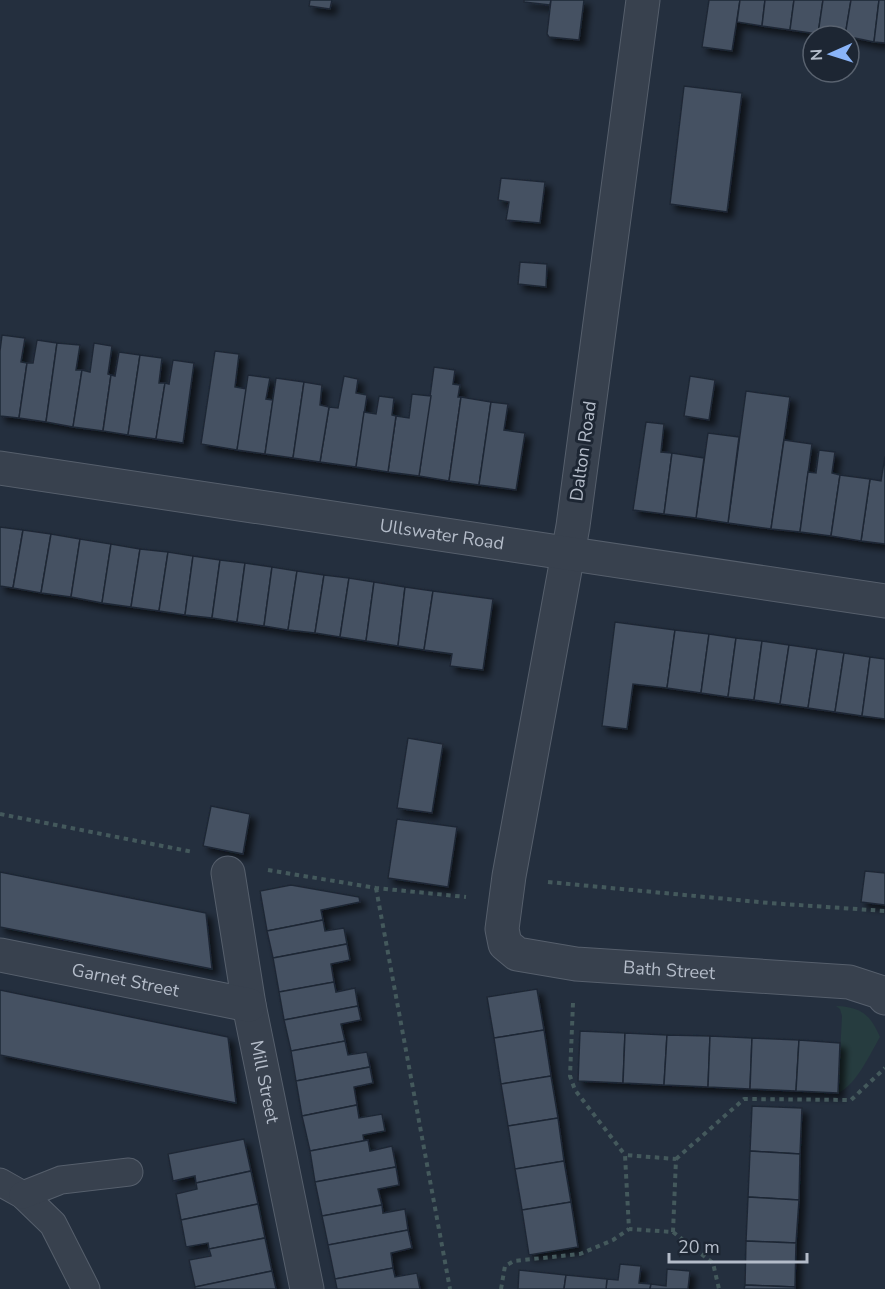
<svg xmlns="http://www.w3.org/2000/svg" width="885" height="1289" font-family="'Nunito Sans',sans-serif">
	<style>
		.green { fill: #263c3f }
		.building { fill: #455162; stroke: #1f2835; stroke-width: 1.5; filter: url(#shadow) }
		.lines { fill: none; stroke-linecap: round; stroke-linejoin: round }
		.service-casing { stroke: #565f6c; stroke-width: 29 }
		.minor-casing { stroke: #565f6c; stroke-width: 35 }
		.path { stroke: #44595c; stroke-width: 4; stroke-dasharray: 4.5 4.5; stroke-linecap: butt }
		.service { stroke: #38414e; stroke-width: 27 }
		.minor { stroke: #38414e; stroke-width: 33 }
		.labels { text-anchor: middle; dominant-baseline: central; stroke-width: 6; stroke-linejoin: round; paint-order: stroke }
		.street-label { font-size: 18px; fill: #b4bcc9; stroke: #1d2633 }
	</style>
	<defs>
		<filter id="shadow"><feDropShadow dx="5.5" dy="5.5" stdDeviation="3" flood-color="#0009"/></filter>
	</defs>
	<rect width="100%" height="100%" fill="#242f3e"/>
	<path class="green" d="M836,1006C861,1007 870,1014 880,1037C870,1054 856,1085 838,1093L842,1016L840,1009Z"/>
	<g class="building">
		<path d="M310,0H332L330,9L309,6Z"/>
		<path d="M524,0H551L550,5L524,2Z"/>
		<path d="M551,0H584L579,40L549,37L547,34Z"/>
		<path d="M709,0H740L732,51L702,47Z"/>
		<path d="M740,0H765L762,26L737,22Z"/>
		<path d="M765,0H794L790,30L762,26Z"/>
		<path d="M794,0H823L818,34L790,30Z"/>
		<path d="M823,0H851L845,36L818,34Z"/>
		<path d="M851,0H879L874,42L845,36Z"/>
		<path d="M879,0H885V43L874,42Z"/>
		<path d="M684,86L742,93L727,212L670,204Z"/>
		<path d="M501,178L545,182L540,223L506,220L509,202L498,200Z"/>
		<path d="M520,262L547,264L546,287L518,284Z"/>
		<path d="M2,335L25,338L21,362L27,363L19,418L0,416V351Z"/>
		<path d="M37,340L57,343L46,422L19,418L27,363H33Z"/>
		<path d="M57,343L80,345L76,370H82L73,427L46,422Z"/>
		<path d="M94,343L112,346L108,374L111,375L103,431L73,427L82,370L90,372Z"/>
		<path d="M215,351L239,354L235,387L247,389L237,450L201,444Z"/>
		<path d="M119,352L140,355L128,435L103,431L111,375L115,376Z"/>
		<path d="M140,355L162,358L159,383H165L156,439L128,435Z"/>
		<path d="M173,360L194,363L183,443L156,439L165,383L169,384Z"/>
		<path d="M434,367L455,370L453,384L460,385L458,397H461L449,481L419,476Z"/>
		<path d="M248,375L270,378L266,399L273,400L265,454L237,450Z"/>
		<path d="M344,376L358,379L356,393L367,395L356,467L320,462L329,407L338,408Z"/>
		<path d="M690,376L715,380L709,420L684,416Z"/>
		<path d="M276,378L304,382L293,458L265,454Z"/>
		<path d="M304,382L322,385L320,405L329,407L320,462L293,458Z"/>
		<path d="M746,391L790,397L771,529L728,523Z"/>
		<path d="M412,394L431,396L419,476L388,472L396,416L409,418Z"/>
		<path d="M379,396L394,398L392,415L396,416L388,472L356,467L364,412L376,414Z"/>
		<path d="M461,397L491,402L479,485L449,481Z"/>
		<path d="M491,402L508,404L504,430L525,433L516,490L479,485Z"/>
		<path d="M646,422L664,424L661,452L672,453L664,514L633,510Z"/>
		<path d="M708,433L739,437L728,523L696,518Z"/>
		<path d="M784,440L812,444L800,532L771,529Z"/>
		<path d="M819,450L835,452L832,473L840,475L831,536L800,532L808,472L816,473Z"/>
		<path d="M672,453L704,458L696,518L664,514Z"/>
		<path d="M885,456V544L861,541L870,479L881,481Z"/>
		<path d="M840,475L870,479L861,541L831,536Z"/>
		<path d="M0,527L23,530L13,588L0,586Z"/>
		<path d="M23,530L51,534L41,593L13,588Z"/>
		<path d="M51,534L80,539L71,597L41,593Z"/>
		<path d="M80,539L111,544L102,603L71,597Z"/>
		<path d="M111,544L140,549L131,607L102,603Z"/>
		<path d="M140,549L168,552L159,611L131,607Z"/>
		<path d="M168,552L193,556L185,615L159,611Z"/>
		<path d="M193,556L220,560L212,618L185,615Z"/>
		<path d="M220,560L245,563L237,622L212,618Z"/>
		<path d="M245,563L272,567L264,626L237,622Z"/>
		<path d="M272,567L297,571L288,630L264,626Z"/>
		<path d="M297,571L324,575L315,633L288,630Z"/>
		<path d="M324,575L349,578L340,637L315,633Z"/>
		<path d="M349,578L374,582L366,641L340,637Z"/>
		<path d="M374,582L405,587L398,646L366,641Z"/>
		<path d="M405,587L433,591L424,650L398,646Z"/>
		<path d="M433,591L493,599L483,670L450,666L452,654L424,650Z"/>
		<path d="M615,622L675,630L667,688L633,684L627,729L602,726Z"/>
		<path d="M675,630L709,634L701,693L667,688Z"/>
		<path d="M709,634L736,638L728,697L701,693Z"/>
		<path d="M736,638L762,641L754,700L728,697Z"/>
		<path d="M762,641L789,645L780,704L754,700Z"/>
		<path d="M789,645L817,649L808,708L780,704Z"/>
		<path d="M817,649L844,653L835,712L808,708Z"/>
		<path d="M844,653L870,657L862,716L835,712Z"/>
		<path d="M870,657L885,659V719L862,716Z"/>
		<path d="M408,738L443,744L432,813L397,808Z"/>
		<path d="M211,806L250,814L243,854L203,846Z"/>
		<path d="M397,819L457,827L448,887L388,878Z"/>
		<path d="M865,871L885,873V905L861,902Z"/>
		<path d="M0,872L206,913L212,969L0,927Z"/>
		<path d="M291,885L359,897L360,902L321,910L323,920L267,931L260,891Z"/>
		<path d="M323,920L325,931L344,928L347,944L273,958L267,931Z"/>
		<path d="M347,944L350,960L331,964L334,982L279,992L273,958Z"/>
		<path d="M334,982L336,992L355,988L358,1006L284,1020L279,992Z"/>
		<path d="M537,989L544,1030L494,1038L487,997Z"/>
		<path d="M0,990L228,1037L236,1103L0,1055Z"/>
		<path d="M358,1006L361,1020L341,1024L345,1041L291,1051L284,1020Z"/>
		<path d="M544,1030L551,1076L501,1084L494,1038Z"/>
		<path d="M580,1031L625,1033L623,1083L578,1081Z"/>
		<path d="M625,1033L667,1035L664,1085L623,1083Z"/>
		<path d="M667,1035L710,1036L708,1087L664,1085Z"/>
		<path d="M710,1036L752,1038L750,1089L708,1087Z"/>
		<path d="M752,1038L799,1040L796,1091L750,1089Z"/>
		<path d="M799,1040L840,1043L838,1093L796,1091Z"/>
		<path d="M345,1041L348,1055L367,1052L370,1067L296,1081L291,1051Z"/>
		<path d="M370,1067L373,1083L354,1087L357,1105L302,1116L296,1081Z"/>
		<path d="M551,1076L558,1118L508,1126L501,1084Z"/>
		<path d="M357,1105L359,1118L382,1114L385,1131L363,1135L364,1141L310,1151L302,1116Z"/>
		<path d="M752,1106L802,1108L800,1154L750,1151Z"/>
		<path d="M558,1118L564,1161L515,1169L508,1126Z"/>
		<path d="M244,1139L251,1171L196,1183L195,1176L173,1181L168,1154Z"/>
		<path d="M368,1140L370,1151L392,1146L396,1167L315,1182L310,1151Z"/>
		<path d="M750,1151L800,1154L799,1200L748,1197Z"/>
		<path d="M564,1161L571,1202L522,1210L515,1169Z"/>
		<path d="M396,1167L399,1185L378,1189L382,1205L322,1216L315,1182Z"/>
		<path d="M251,1171L258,1204L181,1220L176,1194L197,1189L196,1183Z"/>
		<path d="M748,1197L799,1200L796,1243L746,1241Z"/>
		<path d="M571,1202L578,1247L529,1255L522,1210Z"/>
		<path d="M258,1204L265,1238L209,1249L208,1243L186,1247L181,1220Z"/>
		<path d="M382,1205L383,1213L405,1209L408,1230L328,1245L322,1216Z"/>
		<path d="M408,1230L412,1248L391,1253L393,1268L335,1279L328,1245Z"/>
		<path d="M265,1238L272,1271L195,1287L189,1260L211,1256L209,1249Z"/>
		<path d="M746,1241L796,1243L795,1287L745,1285Z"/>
		<path d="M620,1264L641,1266L639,1283L651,1284L650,1289H606L607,1279L618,1280Z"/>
		<path d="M393,1268L395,1277L417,1273L420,1289H337L335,1279Z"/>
		<path d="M667,1269L690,1271L688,1289H650L651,1284L666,1286Z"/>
		<path d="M519,1270L566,1275L564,1289H518Z"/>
		<path d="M272,1271L276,1289H195V1287Z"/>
		<path d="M566,1275L607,1279L606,1289H564Z"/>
		<path d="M745,1285L795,1287V1289H744Z"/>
	</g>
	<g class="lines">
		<g class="service-casing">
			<g id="service">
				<path d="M0,1182L23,1195L53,1224L86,1289"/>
				<path d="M23,1195L61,1180L129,1172"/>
			</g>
		</g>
		<g class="minor-casing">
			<g id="minor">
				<path id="s1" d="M643,0L573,526L509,876L502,929L505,944L517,954L576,964L849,982L880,992L885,998"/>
				<path id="s2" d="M0,468L885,601"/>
				<path id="s3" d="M228,873L249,1005L307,1289"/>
				<path id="s4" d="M0,955L249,1005"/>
			</g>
		</g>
		<g class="path">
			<path d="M0,814L193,852"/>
			<path d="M268,870L376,888L466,897"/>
			<path d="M548,882L769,903L885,911"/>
			<path d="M376,888L450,1289"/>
			<path d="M573,1003L570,1076L575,1090L625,1155L629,1229L673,1232L676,1159L625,1155"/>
			<path d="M676,1159L744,1099L851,1100L885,1068"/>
			<path d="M673,1232L713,1263L719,1289"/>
			<path d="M501,1289L505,1266L514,1261L580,1254L613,1240L629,1229"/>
		</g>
		<use href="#service" class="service"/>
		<use href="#minor" class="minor"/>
	</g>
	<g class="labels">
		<g class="street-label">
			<text transform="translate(583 451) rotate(-82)">Dalton Road</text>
			<text stroke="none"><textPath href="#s2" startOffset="447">Ullswater Road</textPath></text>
			<text stroke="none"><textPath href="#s1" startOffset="1124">Bath Street</textPath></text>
			<text stroke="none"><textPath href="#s4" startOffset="128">Garnet Street</textPath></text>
			<text stroke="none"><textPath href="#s3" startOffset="212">Mill Street</textPath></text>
		</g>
	</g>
	<g transform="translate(831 54) rotate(267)"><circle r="28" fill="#1d2633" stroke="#59626f" stroke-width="1.5"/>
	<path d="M0-4.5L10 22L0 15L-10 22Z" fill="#8ab4f8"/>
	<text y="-9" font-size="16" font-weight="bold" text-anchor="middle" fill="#b4bcc9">N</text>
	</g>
	<path d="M669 1253v9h138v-9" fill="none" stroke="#b4bcc9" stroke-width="3"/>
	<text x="678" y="1253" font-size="18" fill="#b4bcc9" stroke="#1d2633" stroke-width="4.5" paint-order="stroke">20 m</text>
</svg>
